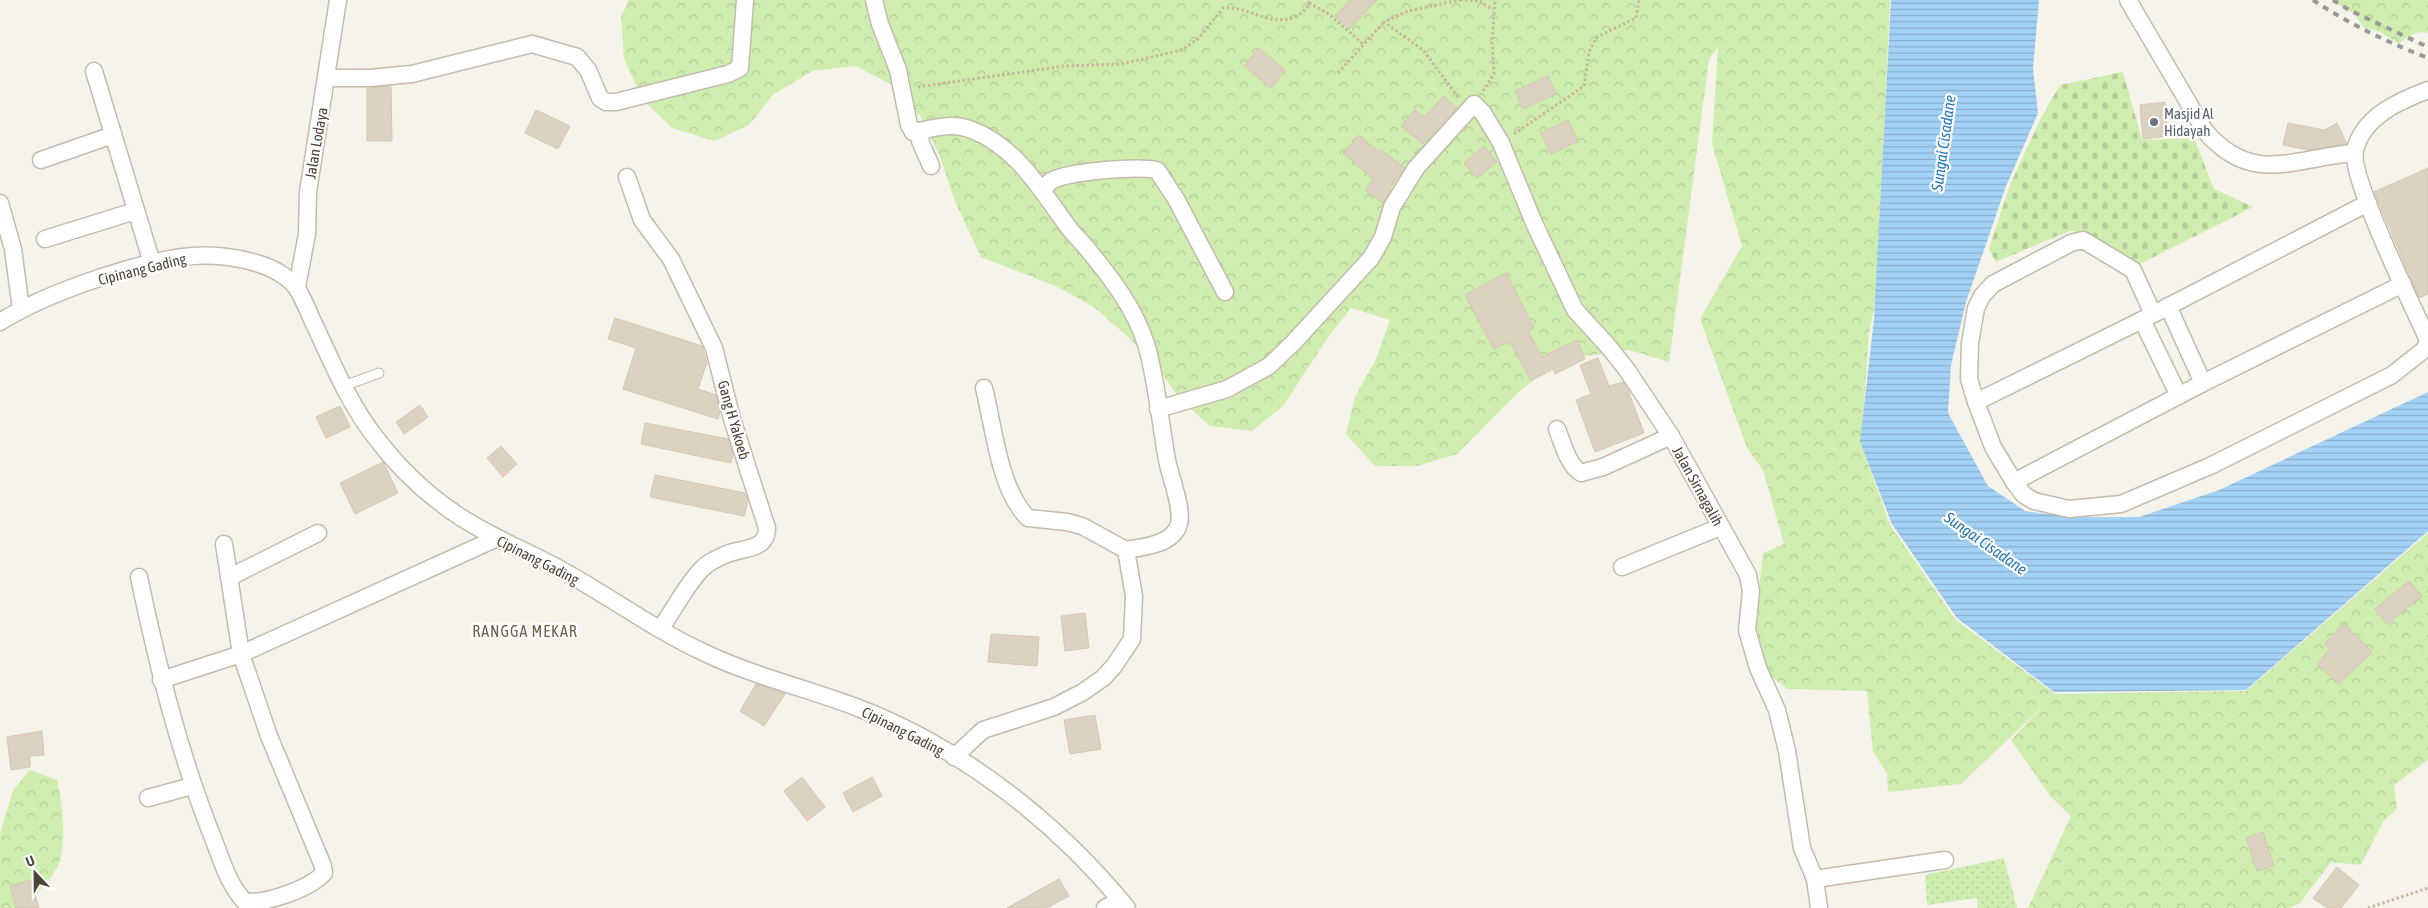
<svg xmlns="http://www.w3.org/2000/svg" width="2428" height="908" font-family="'Asap Condensed',sans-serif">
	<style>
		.grass { fill: url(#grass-dots) }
		.forest { fill: url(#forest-crowns) }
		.cemetery { fill: url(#cemetery-stones) }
		.water { fill: url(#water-rules) }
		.building { fill: #dcd2c1; stroke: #d4c7b1 }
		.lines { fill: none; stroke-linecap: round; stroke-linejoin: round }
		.lane-casing { stroke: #c3bbac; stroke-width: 11 }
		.street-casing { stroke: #c3bbac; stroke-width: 19 }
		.path { stroke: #c6b89b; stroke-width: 3; stroke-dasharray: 2.5 2.5; stroke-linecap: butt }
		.lane { stroke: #fff; stroke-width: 9 }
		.street { stroke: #fff; stroke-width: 16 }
		.rail { stroke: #999; stroke-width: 4; stroke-dasharray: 6 6; stroke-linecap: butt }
		.worship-dot { fill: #6b7280; stroke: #fff; stroke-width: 2 }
		.labels { text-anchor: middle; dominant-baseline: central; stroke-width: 4.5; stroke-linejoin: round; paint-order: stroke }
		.worship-label { font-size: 15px; fill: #5b616d; stroke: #fff; text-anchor: start }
		.street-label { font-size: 15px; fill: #4b4437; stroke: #fff }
		.water-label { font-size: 16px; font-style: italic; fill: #2477b9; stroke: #fff }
		.neighbourhood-label { font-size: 16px; letter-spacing: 1px; fill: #6f624d; stroke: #fff }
	</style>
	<defs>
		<pattern id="grass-dots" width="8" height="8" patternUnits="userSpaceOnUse" patternTransform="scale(1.25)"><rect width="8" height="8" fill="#d0edb0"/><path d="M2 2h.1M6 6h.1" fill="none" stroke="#b4cc98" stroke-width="1.8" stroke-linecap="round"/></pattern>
		<pattern id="forest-crowns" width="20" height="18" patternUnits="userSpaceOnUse" patternTransform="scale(1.25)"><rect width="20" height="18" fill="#d0edb0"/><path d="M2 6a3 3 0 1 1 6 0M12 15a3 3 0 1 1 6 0" fill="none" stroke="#b4cc98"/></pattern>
		<pattern id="cemetery-stones" width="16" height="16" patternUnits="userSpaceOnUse" patternTransform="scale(1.25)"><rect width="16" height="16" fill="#d0edb0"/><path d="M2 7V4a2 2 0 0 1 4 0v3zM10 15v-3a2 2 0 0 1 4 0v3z" fill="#b4cc98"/></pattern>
		<pattern id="water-rules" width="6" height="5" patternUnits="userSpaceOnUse" patternTransform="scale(1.25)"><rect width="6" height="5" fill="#a3d2f7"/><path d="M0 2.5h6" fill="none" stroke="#87acc9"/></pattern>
	</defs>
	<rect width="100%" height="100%" fill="#f6f3ea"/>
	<path class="grass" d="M2004,858L2017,908H1978L1977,898L1927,905L1925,875Z"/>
	<g class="forest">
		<path d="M629,0H1890L1876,298L1869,335L1861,444L1890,525L1956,620L2055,694L2246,691L2428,533V760L2394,785L2397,809L2383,822L2361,865L2331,862L2300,903L2289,908H2028L2071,816L2051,797L2011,740L2046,703L1961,784L1888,792L1887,773L1873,752L1867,691L1787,689L1764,670L1753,640L1763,553L1784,544L1763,470L1747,448L1700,319L1742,246L1712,144L1718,47L1709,59L1669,362L1629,350L1586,356L1545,370L1520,391L1457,454L1417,466H1375L1346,434L1355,397L1376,359L1390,320L1351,308L1326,340L1284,405L1252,431L1210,426L1179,398L1156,365L1125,334L1095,308L1058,287L981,257L954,199L941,159L921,117L892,85L856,66L812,71L773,95L749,125L714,141L672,128L643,100L624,59L621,17Z"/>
		<path d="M2332,0H2428V33C2418,30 2406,36 2399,44L2380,32L2363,27L2356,15Z"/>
		<path d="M30,770L57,780C62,802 66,833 61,856C57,876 36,894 22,908H0V834L13,790Z"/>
	</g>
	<path class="cemetery" d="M2123,72L2142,140L2194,138L2214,189L2253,207L2134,267L2072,230L1996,262L1989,249L2009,187L2040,120L2060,85Z"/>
	<path class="water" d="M1891,0H2039L2033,69L2038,113L2006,186L1966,302L1951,365L1948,413L1988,486L2025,511L2070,517H2139L2219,490L2428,392V531L2246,690L2054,692L1957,618L1892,524L1860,442L1874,319Z"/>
	<g class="building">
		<path d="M1350,0H1377L1349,29L1335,16Z"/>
		<path d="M1259,48L1285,70L1271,88L1244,66Z"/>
		<path d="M1548,76L1556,94L1523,109L1515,91Z"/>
		<path d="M391,86L392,141H367V88Z"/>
		<path d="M1444,96L1457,108L1423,144L1401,126L1415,110L1424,117Z"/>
		<path d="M2165,102L2168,136L2143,139L2140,105Z"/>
		<path d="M536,110L570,126L558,149L525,133Z"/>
		<path d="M1568,120L1578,141L1551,154L1541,133Z"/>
		<path d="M2288,123L2324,130L2337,123L2347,144L2308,150L2283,145Z"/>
		<path d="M1359,135L1378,151L1380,149L1405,168L1389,189L1391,190L1383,203L1365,190L1373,179L1343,153Z"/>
		<path d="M1484,146L1497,162L1477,178L1464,163Z"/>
		<path d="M2428,168V294L2419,298L2374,192Z"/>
		<path d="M1506,273L1534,328L1528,331L1542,357L1577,340L1585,359L1555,374L1553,369L1531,381L1510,341L1494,349L1465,295Z"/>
		<path d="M615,318L702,346L707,362L698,389L716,395L720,412L718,419L623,389L636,348L608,339Z"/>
		<path d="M1598,358L1609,386L1623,382L1628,390L1644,433L1595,452L1576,400L1591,394L1580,365Z"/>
		<path d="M420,405L428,417L404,434L396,422Z"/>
		<path d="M340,406L350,427L326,438L316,417Z"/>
		<path d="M645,423L728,439L733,454L731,463L641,444Z"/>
		<path d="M501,446L517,464L503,477L487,458Z"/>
		<path d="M383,462L398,493L355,514L340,483Z"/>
		<path d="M655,475L745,493L748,501L744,516L650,497Z"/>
		<path d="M2409,581L2422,596L2387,624L2375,609Z"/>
		<path d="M1085,613L1089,648L1065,651L1061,616Z"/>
		<path d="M2344,624L2372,652L2339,684L2317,664L2330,649L2324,644Z"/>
		<path d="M991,634L1039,637L1037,666L988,662Z"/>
		<path d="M756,684L785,694L764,726L740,711Z"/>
		<path d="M1095,715L1101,749L1070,754L1064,720Z"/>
		<path d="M42,731L44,755L30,756V767L11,770L7,737Z"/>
		<path d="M802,777L825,807L807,821L784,791Z"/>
		<path d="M872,777L882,796L853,812L843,793Z"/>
		<path d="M2263,832L2274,866L2257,871L2246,838Z"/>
		<path d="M2337,867L2359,885L2341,908H2327L2313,898Z"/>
		<path d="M1059,879L1069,896L1047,908H1007Z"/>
		<path d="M31,880L39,908H16L10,886Z"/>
	</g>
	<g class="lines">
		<g class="lane-casing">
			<path id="lane" d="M344,386L379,373"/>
		</g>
		<g class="street-casing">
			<g id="street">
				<path d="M874,0L880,24L898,70L909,125L913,132"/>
				<path d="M2128,0L2205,131C2252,186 2293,158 2354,153"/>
				<path d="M94,71L152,263"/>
				<path d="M328,78H370L412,74L532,44L577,57L588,70L600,98L606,102H616L728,74L740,68L745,0"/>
				<path d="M913,132C934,128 951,122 972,130C1017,147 1042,192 1069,228C1075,236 1083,243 1089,251C1112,279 1135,309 1146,344C1157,381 1160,422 1167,460C1170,477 1186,514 1177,529C1168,545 1143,547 1126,550L1134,596L1132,639L1114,666L1103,678L1083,692L1054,707L983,730L954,757"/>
				<path d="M913,132L922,131L920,141L931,166"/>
				<path d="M41,160L113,135"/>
				<path d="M627,177L642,220L671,259L714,348L732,419L767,528C767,548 748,548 733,552C725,554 716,559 709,563C693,573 673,611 661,628"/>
				<path d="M1043,190C1045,187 1048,183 1051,181C1069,171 1137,166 1157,170L1176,199L1225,292"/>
				<path d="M0,203L13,249L21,309"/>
				<path d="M2368,203L2142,320L1976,402L1993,447L2014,482L2203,383L2403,284"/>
				<path d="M45,239L135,211"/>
				<path d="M297,287L307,234L308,192L338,0"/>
				<path d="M2168,306L2203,383"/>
				<path d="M2142,320L2179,396"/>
				<path d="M0,322C44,294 131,264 183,257C209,253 241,257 265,266C277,270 292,280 298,290C305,302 310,316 316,328C333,365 350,405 376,438C398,467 426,494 456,514C491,538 530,552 567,573C613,599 657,631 705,653C753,676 806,688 856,707C961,747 1056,821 1127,908"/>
				<path d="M984,388C994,428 999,489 1028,518L1067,522L1082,526L1126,550"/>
				<path d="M1976,402L1969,379L1970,343L1976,308L1982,296L1993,284L2071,243L2083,240L2133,270L2153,314"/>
				<path d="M1158,409L1227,389L1269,366L1293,343L1371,258L1383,237L1392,207L1416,168L1474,104L1483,113L1501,143L1534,223L1575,310L1608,346L1627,370L1671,436L1748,575L1751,592L1747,630L1758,668L1777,710L1787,751L1802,848L1815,879L1819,908"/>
				<path d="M1557,429C1563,444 1568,465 1581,473L1603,467L1671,436"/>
				<path d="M2014,482L2024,495L2034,501L2069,509L2121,504L2210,466L2392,375L2425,349L2428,340C2414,309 2349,176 2355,151C2362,117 2399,101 2428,90"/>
				<path d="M1622,567L1720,527"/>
				<path d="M139,577C158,667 179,753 213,838C222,861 228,884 245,902C267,903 308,890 324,873L323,866L269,736L241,654L224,544"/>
				<path d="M230,577L318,533"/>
				<path d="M161,680L241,654L495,539"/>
				<path d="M148,798L192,786"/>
				<path d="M1815,879L1945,860"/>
				<path d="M1105,908L1120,900"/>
			</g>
		</g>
		<g class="path">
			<path d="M1460,0L1480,1L1493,10"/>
			<path d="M1309,3L1329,14L1364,45"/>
			<path d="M1338,73L1384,22"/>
			<path d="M918,87L1064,66L1121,64L1182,50L1199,38L1223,8C1249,5 1275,32 1301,13C1306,9 1309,6 1309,0"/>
			<path d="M1483,91L1494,74L1492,41L1495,0"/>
			<path d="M1458,97L1423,50L1384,22L1408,11L1460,0"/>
			<path d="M1514,134L1584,86L1589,52L1597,37L1636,18L1639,0"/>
			<path d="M2368,908L2428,888"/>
		</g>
		<use href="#lane" class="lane"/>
		<use href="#street" class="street"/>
		<g class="rail">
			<path d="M2313,0C2349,24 2387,42 2428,58"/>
			<path d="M2333,0L2349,10L2428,47"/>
		</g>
	</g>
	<circle class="worship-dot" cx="2154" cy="122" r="5"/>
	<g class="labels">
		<g class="worship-label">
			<text x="2164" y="113">Masjid Al<tspan x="2164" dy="17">Hidayah</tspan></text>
		</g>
		<g class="street-label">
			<text transform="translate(316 143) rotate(-80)">Jalan Lodaya</text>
			<text transform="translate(142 269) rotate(-14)">Cipinang Gading</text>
			<text transform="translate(734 420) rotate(74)">Gang H Yakoeb</text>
			<text transform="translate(1698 486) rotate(61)">Jalan Sirnagalih</text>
			<text transform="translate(538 560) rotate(27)">Cipinang Gading</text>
			<text transform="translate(903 731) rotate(27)">Cipinang Gading</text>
		</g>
		<g class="water-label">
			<text transform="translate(1943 143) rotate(-82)">Sungai Cisadane</text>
			<text transform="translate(1986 543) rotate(35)">Sungai Cisadane</text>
		</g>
		<g class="neighbourhood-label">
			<text x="525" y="631">RANGGA MEKAR</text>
		</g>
	</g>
	<g transform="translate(35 873) rotate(338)" stroke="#ffffff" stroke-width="4" paint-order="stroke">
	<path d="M0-4L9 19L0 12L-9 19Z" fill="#4b4437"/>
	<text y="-8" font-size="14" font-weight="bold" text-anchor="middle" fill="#4b4437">U</text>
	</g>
</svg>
